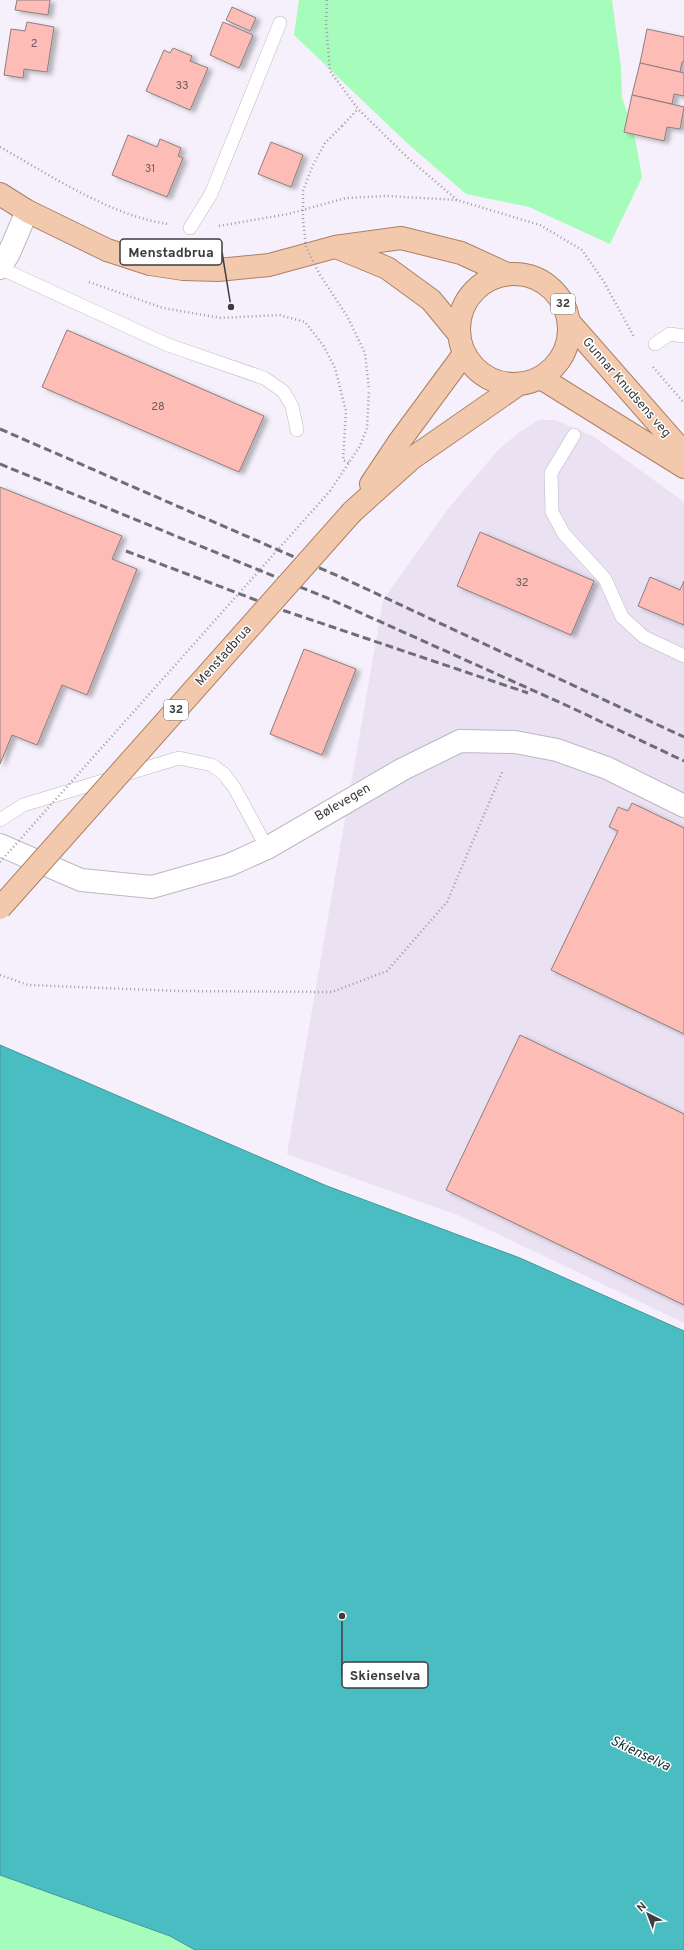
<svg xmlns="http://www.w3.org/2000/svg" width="684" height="1950" font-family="Overpass,sans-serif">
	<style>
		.built { fill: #eae2f3 }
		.green { fill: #a5fcbb }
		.water { fill: #49bdc1; stroke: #45969a }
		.building { fill: #febcb6; stroke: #8b7f7e; filter: url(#shadow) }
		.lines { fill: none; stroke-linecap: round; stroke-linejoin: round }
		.service-casing { stroke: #bcb7c1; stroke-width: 14 }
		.minor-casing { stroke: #bcb7c1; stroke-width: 24 }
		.primary-casing { stroke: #ad8064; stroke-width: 24 }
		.path { stroke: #9f9ca4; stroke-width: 2.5; stroke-dasharray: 1 3; stroke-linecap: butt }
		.service { stroke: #fff; stroke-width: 13 }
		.minor { stroke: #fff; stroke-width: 22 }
		.primary { stroke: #f2c9ad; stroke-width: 22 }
		.rail { stroke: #6f6d73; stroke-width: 3; stroke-dasharray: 8 4; stroke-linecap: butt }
		.primary-bridge-casing { stroke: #ad8064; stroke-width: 24; stroke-linecap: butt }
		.path-bridge { stroke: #9f9ca4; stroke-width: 2.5; stroke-dasharray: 1 3; stroke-linecap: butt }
		.primary-bridge { stroke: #f2c9ad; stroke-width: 22 }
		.labels { text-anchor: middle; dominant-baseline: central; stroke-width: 3; stroke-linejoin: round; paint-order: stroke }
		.number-label { font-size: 11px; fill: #6d5c5e }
		.shield { fill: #fff; stroke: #777679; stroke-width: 1 }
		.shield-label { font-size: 12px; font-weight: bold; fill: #3d3c40 }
		.street-label { font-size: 13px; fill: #3d3c40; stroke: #fff }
		.water-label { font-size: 14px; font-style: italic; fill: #163031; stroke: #fff }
		.leader { fill: none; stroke: #3d3c40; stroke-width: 1.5 }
		.callout-dot { fill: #3d3c40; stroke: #fff; stroke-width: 1.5 }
		.callout { fill: #fff; stroke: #3d3c40; stroke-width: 1.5 }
		.callout-label { font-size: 14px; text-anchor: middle; font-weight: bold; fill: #3d3c40 }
	</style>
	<defs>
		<filter id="shadow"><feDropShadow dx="4.5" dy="2.5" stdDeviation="2" flood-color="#0004"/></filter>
	</defs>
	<rect width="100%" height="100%" fill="#f5f0fb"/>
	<path class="built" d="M539,420H555L593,436L684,502V1323L460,1216L287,1154L383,600L448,509L498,450L518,433Z"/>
	<g class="green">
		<path d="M299,0H612L621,68L622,97L635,138L642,177L610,244L529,207L466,194L407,143L294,35Z"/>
		<path d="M0,1875L170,1936L195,1950H0Z"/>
	</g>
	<path class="water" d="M0,1045L327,1186L520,1258L684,1331V1950H195L170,1936L0,1875Z"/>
	<g class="building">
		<path d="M17,0H50L48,15L15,10Z"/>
		<path d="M232,7L256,18L250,31L226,20Z"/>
		<path d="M27,22L54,27L47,72L24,69L23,78L4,75L11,29L25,31Z"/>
		<path d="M223,22L253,35L239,68L210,55Z"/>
		<path d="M647,29L684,37V62H682L680,72L640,63Z"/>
		<path d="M173,48L192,56L190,61L208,68L190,110L146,91L164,50L170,53Z"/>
		<path d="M640,63L684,73V96L674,94L672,104L632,95Z"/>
		<path d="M632,95L684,107L680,129L667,127L664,141L624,132Z"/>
		<path d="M128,135L157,147L160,139L181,148L178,156L183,158L167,197L112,175Z"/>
		<path d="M271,142L303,155L291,187L258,174Z"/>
		<path d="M67,330L264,416L239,472L42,387Z"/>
		<path d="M0,487L122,536L112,559L137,569L87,695L62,685L37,745L12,735L0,764Z"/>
		<path d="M480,532L594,581L571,635L457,586Z"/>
		<path d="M650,577L680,590L684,581V625L638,606Z"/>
		<path d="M304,649L356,669L322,755L270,734Z"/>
		<path d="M632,803L684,828V1034L551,970L618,831L609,827L618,807L628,811Z"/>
		<path d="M520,1035L684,1114V1305L446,1190Z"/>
	</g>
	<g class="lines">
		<g class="service-casing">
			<g id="service">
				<path d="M190,228L211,194L280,23"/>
				<path d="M0,268L168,345L264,378L283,391L292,406L297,430"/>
				<path d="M655,344L670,334L684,336"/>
				<path d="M574,435L551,473L552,512L564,534L605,579L622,617L644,637L684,656"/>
				<path d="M0,820L23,805L179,758L212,765L224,774L234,787L267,848"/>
			</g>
		</g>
		<g class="minor-casing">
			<g id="minor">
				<path d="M0,268L9,253L27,211"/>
				<path d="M0,845L81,880L152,887L229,865L267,848L403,769L460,741L515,742L557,750L607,768L684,806"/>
			</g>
		</g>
		<g class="primary-casing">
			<g id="primary">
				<path d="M0,194L27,211L107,250L150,264L183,269L218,270L269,265L335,247L401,238L461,253L507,274"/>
				<path d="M336,247L387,268L431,300L459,334"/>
				<circle cx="514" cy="329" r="55"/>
				<path d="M569,322L684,453"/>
				<path d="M541,378L684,467"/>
				<path d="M371,484L399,442L464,354"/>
				<path d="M352,512L411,459L519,384"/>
			</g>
		</g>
		<g class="path">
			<path d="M327,0L326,23L330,71L358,109L407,157L457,200"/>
			<path d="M342,126L358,109"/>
			<path d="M0,147C50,175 111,216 168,224"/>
			<path d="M219,226L288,214L346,198L387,196L457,200L540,225L582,250L604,282L634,337"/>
			<path d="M89,282L163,308L221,318L279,315L305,322L323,345L335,368L346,411L343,460L350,463"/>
			<path d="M653,367L684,403"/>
			<path d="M330,491L360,446L367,428L369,390"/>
			<path d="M0,975L28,985L179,991L332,992L387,971L447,902L503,770"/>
		</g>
		<use href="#service" class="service"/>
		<use href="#minor" class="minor"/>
		<use href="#primary" class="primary"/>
		<g class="rail">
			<path d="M0,429L345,579L684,737"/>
			<path d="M0,464L332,600L570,707L684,761"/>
			<path d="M126,551L285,611L528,693"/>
		</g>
		<g class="primary-bridge-casing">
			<path id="primary-bridge" d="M0,908L352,512"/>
		</g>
		<g class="path-bridge">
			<path d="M342,126L325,143L312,167L303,191V219L306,247L320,275L347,316L365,353L369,390"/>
			<path d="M0,862L330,491"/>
		</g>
		<use href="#primary-bridge" class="primary-bridge"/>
	</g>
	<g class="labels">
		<g class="number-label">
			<text x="34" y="44">2</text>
			<text x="182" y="86">33</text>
			<text x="150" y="169">31</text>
			<text x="158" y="407">28</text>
			<text x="522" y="583">32</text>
		</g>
		<g class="shield">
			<rect x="551" y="294" width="24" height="20" rx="3"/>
			<rect x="164" y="700" width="24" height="20" rx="3"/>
		</g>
		<g class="shield-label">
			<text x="563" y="304">32</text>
			<text x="176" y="710">32</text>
		</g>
		<g class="street-label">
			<text transform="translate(626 388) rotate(49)">Gunnar Knudsens veg</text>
			<text transform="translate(224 656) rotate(-48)">Menstadbrua</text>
			<text transform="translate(343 803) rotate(-30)">Bølevegen</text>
		</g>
		<g class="water-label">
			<text transform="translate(640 1754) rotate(25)">Skienselva</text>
		</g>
	</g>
	<path class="leader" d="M231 307L222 252M342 1616L342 1675"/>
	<g class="callout-dot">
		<circle cx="231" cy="307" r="4"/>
		<circle cx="342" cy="1616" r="4"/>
	</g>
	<g class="callout">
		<rect x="120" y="239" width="102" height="26" rx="4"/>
		<rect x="342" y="1662" width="86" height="26" rx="4"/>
	</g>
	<g class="callout-label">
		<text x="171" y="257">Menstadbrua</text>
		<text x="385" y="1680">Skienselva</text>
	</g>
	<g transform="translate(648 1914) rotate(318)" stroke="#ffffff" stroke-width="3" paint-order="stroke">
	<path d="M0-3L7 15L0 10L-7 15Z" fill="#3d3c40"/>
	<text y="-6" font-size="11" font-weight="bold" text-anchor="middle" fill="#3d3c40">N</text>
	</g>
</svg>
